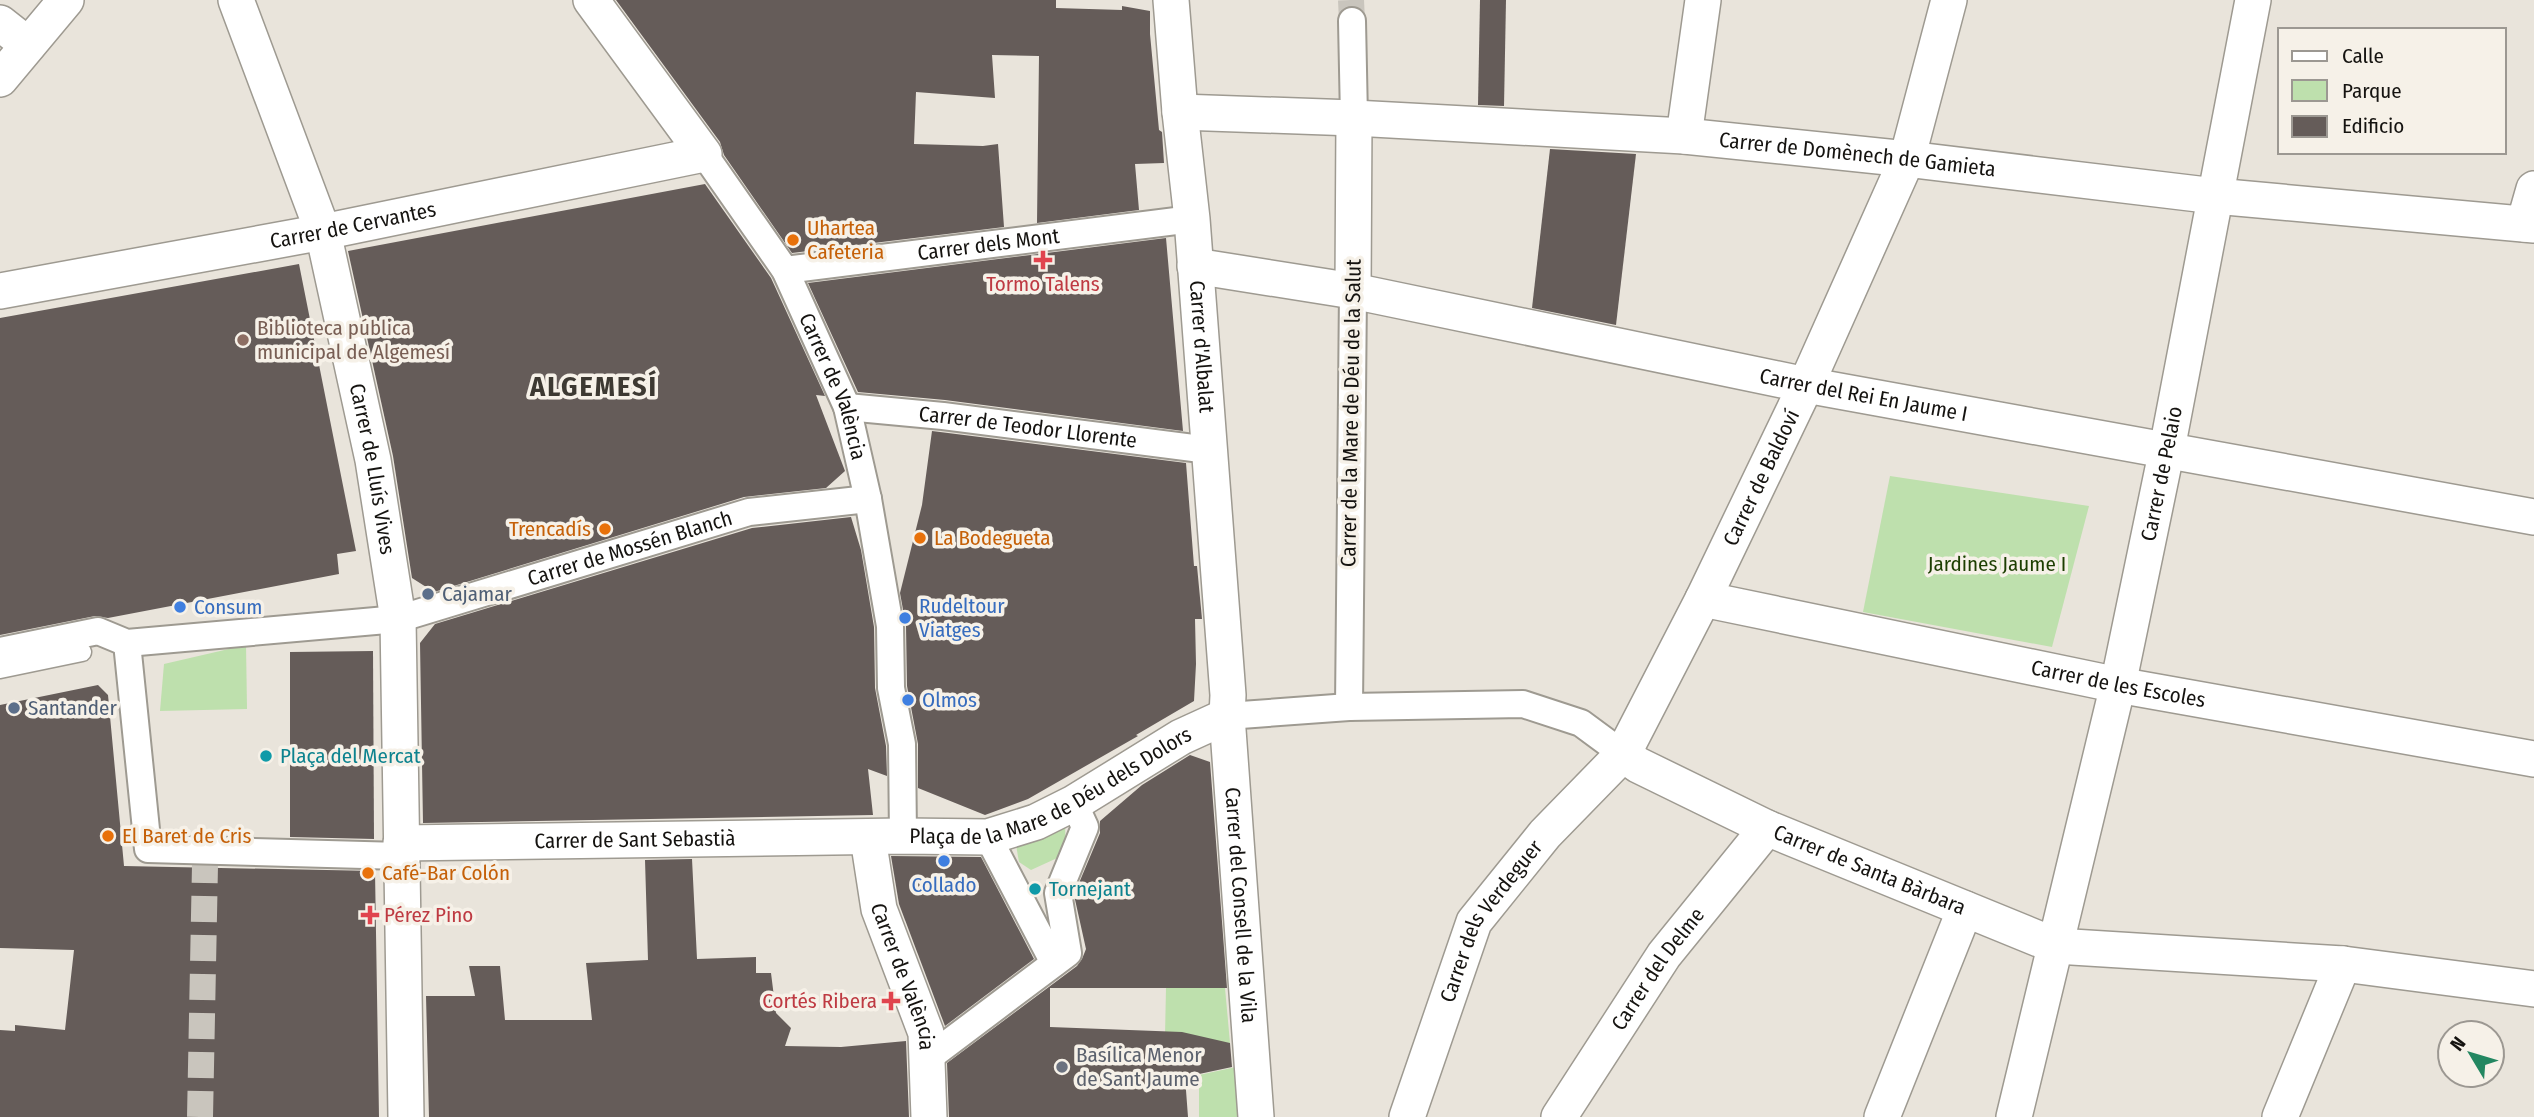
<svg xmlns="http://www.w3.org/2000/svg" width="2534" height="1117" font-family="'Fira Sans Condensed',sans-serif">
	<style>
		.green { fill: #bee0ad }
		.building { fill: #655c59 }
		.lines { fill: none; stroke-linecap: round; stroke-linejoin: round }
		.pedestrian-tunnel { stroke: #c9c5bd; stroke-width: 26; stroke-dasharray: 26 13; stroke-linecap: butt }
		.service-casing { stroke: #9e9a91; stroke-width: 21 }
		.pedestrian-casing { stroke: #9e9a91; stroke-width: 30 }
		.minor-casing { stroke: #9e9a91; stroke-width: 38 }
		.service { stroke: #fff; stroke-width: 18 }
		.pedestrian { stroke: #fff; stroke-width: 26 }
		.minor { stroke: #fff; stroke-width: 35 }
		.food-dot { fill: #e8710a; stroke: #f6f1e8; stroke-width: 2.5 }
		.health-dot { fill: #e0444e; stroke: #f6f1e8; stroke-width: 2.5 }
		.education-dot { fill: #8d6e63; stroke: #f6f1e8; stroke-width: 2.5 }
		.service-dot { fill: #5c6f8a; stroke: #f6f1e8; stroke-width: 2.5 }
		.shop-dot { fill: #3f7fe0; stroke: #f6f1e8; stroke-width: 2.5 }
		.culture-dot { fill: #0f9aa8; stroke: #f6f1e8; stroke-width: 2.5 }
		.worship-dot { fill: #6b7280; stroke: #f6f1e8; stroke-width: 2.5 }
		.labels { text-anchor: middle; dominant-baseline: central; stroke-width: 7; stroke-linejoin: round; paint-order: stroke }
		.street-label { font-size: 21px; fill: #151310; stroke: #f6f1e8 }
		.food-label { font-size: 21px; fill: #c56008; stroke: #f6f1e8; text-anchor: start }
		.health-label { font-size: 21px; fill: #be3a42; stroke: #f6f1e8 }
		.education-label { font-size: 21px; fill: #785e54; stroke: #f6f1e8; text-anchor: start }
		.park-label { font-size: 21px; fill: #1c3e01; stroke: #f6f1e8 }
		.service-label { font-size: 21px; fill: #4e5e75; stroke: #f6f1e8; text-anchor: start }
		.shop-label { font-size: 21px; fill: #366cbe; stroke: #f6f1e8; text-anchor: start }
		.culture-label { font-size: 21px; fill: #0d838f; stroke: #f6f1e8; text-anchor: start }
		.worship-label { font-size: 21px; fill: #5b616d; stroke: #f6f1e8; text-anchor: start }
		.district-label { font-size: 28px; font-weight: bold; letter-spacing: 2px; fill: #3d3932; stroke: #f6f1e8 }
	</style>
	<rect width="100%" height="100%" fill="#e9e4db"/>
	<g class="green">
		<path d="M1890,476L2089,506L2052,647L1863,612Z"/>
		<path d="M246,645L247,709L160,711L164,664Z"/>
		<path d="M1065,824L1066,854L1031,870L1019,862L1016,845Z"/>
		<path d="M1166,988H1225L1230,1043L1165,1037Z"/>
		<path d="M1236,1067L1244,1117H1199V1075Z"/>
	</g>
	<g class="building">
		<path d="M616,0H1056V8L1122,10V6L1150,11V34L1159,130L1162,132L1164,163L1135,164L1139,210L1037,223L1039,56L992,55L995,98L916,92L914,144L983,146L998,144L1004,227L792,253L724,155L720,142Z"/>
		<path d="M1480,0H1506L1504,106L1478,105Z"/>
		<path d="M1550,149L1636,154L1616,325L1532,308Z"/>
		<path d="M705,184L771,278L825,396L816,395L845,471L826,488L744,497L434,592L412,578L393,456L348,251Z"/>
		<path d="M1166,238L1183,431L945,400L858,392L808,283Z"/>
		<path d="M299,264L356,551L337,554L339,574L108,618L95,616L0,635V318Z"/>
		<path d="M932,431L1186,463L1194,566H1197L1202,619H1195L1196,664L1194,701L1136,735L1138,736L1028,799L985,815L918,788V744L907,686L906,626L900,593L922,505Z"/>
		<path d="M851,517L861,550L874,627L875,688L886,746L887,776L868,769L873,815L423,823L420,643L435,624L752,528Z"/>
		<path d="M373,651L374,839L290,837V652Z"/>
		<path d="M98,685L108,695L124,866L375,871L379,1117H0V1030L15,1031V1025L65,1030L74,950L0,948V705Z"/>
		<path d="M1190,755L1210,762L1227,988H1050V1027L1182,1032L1230,1043L1232,1067L1185,1077L1188,1117H949L947,1063L1077,966L1082,959L1086,949L1074,895L1100,833V821L1142,785Z"/>
		<path d="M891,856L981,857L1034,959L945,1026L899,904Z"/>
		<path d="M692,859L697,959L756,957V973H771L776,1013L791,1028L785,1046L841,1047L906,1041L909,1117H429L426,996H475L469,966H500L505,1020H592L586,963L648,960L645,860Z"/>
	</g>
	<g class="lines">
		<g class="pedestrian-tunnel">
			<path d="M1351,0L1352,21"/>
			<path d="M200,1117L205,865"/>
		</g>
		<g class="service-casing">
			<path id="service" d="M0,669L82,652"/>
		</g>
		<g class="pedestrian-casing">
			<g id="pedestrian">
				<path d="M1352,21L1354,118"/>
				<path id="s1" d="M704,154L785,270L847,407L868,499L890,626L891,688L902,744L903,836"/>
				<path id="s2" d="M785,270L1192,219"/>
				<path id="s3" d="M847,407L943,416L1209,450"/>
				<path d="M127,643L148,849L401,856"/>
				<path id="s4" d="M0,651L98,631L127,643L398,619L749,512L868,499"/>
				<path d="M1349,707L1353,291"/>
				<path d="M1227,716L1349,707L1523,704L1581,723L1623,754"/>
				<path d="M988,837L1054,963"/>
				<path d="M927,1059L1068,953L1058,893L1085,827L1074,803"/>
			</g>
		</g>
		<g class="minor-casing">
			<g id="minor">
				<path id="s5" d="M236,0L323,232L373,460L398,619L406,1117"/>
				<path id="s6" d="M1171,0L1180,112L1192,219L1228,695L1227,716L1256,1117"/>
				<path d="M0,23L28,45"/>
				<path d="M0,79L66,0"/>
				<path id="s7" d="M1180,112L1354,118L1684,136L1907,159L2215,196L2534,225"/>
				<path d="M1684,136L1703,0"/>
				<path d="M2524,224L2534,189"/>
				<path id="s8" d="M1195,266L1353,291L1806,385L2534,517"/>
				<path id="s9" d="M0,291L323,232L704,154L591,0"/>
				<path d="M1353,291L1354,118"/>
				<path id="s10" d="M1703,599L2118,685L2534,759"/>
				<path id="s11" d="M1623,754L1638,765L1767,828L2056,946L2343,964L2534,989"/>
				<path id="s12" d="M868,838L879,909L926,1033L929,1117"/>
				<path id="s13" d="M401,843L903,836L988,837L1036,822L1074,803L1181,737L1227,716"/>
				<path id="s14" d="M1407,1117L1474,922L1545,834L1623,754L1703,599L1806,385L1907,159L1949,0"/>
				<path id="s15" d="M1559,1117L1664,955L1767,828"/>
				<path d="M1882,1117L1965,909"/>
				<path id="s16" d="M2014,1117L2118,685L2167,449L2253,0"/>
				<path d="M2280,1117L2343,964"/>
			</g>
		</g>
		<use href="#service" class="service"/>
		<use href="#pedestrian" class="pedestrian"/>
		<use href="#minor" class="minor"/>
	</g>
	<g class="food-dot">
		<circle cx="793" cy="240" r="7"/>
		<circle cx="605" cy="529" r="7"/>
		<circle cx="920" cy="538" r="7"/>
		<circle cx="108" cy="836" r="7"/>
		<circle cx="368" cy="873" r="7"/>
	</g>
	<g class="health-dot">
		<path d="M1039.5 249.5h7v7h7v7h-7v7h-7v-7h-7v-7h7z"/>
		<path d="M366.5 904.5h7v7h7v7h-7v7h-7v-7h-7v-7h7z"/>
		<path d="M887.5 990.5h7v7h7v7h-7v7h-7v-7h-7v-7h7z"/>
	</g>
	<circle class="education-dot" cx="243" cy="340" r="7"/>
	<g class="service-dot">
		<circle cx="428" cy="594" r="7"/>
		<circle cx="14" cy="708" r="7"/>
	</g>
	<g class="shop-dot">
		<circle cx="180" cy="607" r="7"/>
		<circle cx="905" cy="618" r="7"/>
		<circle cx="908" cy="700" r="7"/>
		<circle cx="944" cy="861" r="7"/>
	</g>
	<g class="culture-dot">
		<circle cx="266" cy="756" r="7"/>
		<circle cx="1035" cy="889" r="7"/>
	</g>
	<circle class="worship-dot" cx="1062" cy="1067" r="7"/>
	<g class="labels">
		<g class="street-label">
			<text stroke="none"><textPath href="#s7" startOffset="679">Carrer de Domènech de Gamieta</textPath></text>
			<text stroke="none"><textPath href="#s9" startOffset="359">Carrer de Cervantes</textPath></text>
			<text stroke="none"><textPath href="#s2" startOffset="205">Carrer dels Mont</textPath></text>
			<text stroke="none"><textPath href="#s6" startOffset="348">Carrer d'Albalat</textPath></text>
			<text stroke="none"><textPath href="#s1" startOffset="268">Carrer de València</textPath></text>
			<text stroke="none"><textPath href="#s8" startOffset="681">Carrer del Rei En Jaume I</textPath></text>
			<text transform="translate(1351 413) rotate(-89)">Carrer de la Mare de Déu de la Salut</text>
			<text stroke="none"><textPath href="#s3" startOffset="182">Carrer de Teodor Llorente</textPath></text>
			<text stroke="none"><textPath href="#s5" startOffset="490">Carrer de Lluís Vives</textPath></text>
			<text stroke="none"><textPath href="#s16" startOffset="660">Carrer de Pelaio</textPath></text>
			<text stroke="none"><textPath href="#s14" startOffset="740">Carrer de Baldoví</textPath></text>
			<text stroke="none"><textPath href="#s4" startOffset="646">Carrer de Mossén Blanch</textPath></text>
			<text stroke="none"><textPath href="#s10" startOffset="424">Carrer de les Escoles</textPath></text>
			<text stroke="none"><textPath href="#s13" startOffset="662">Plaça de la Mare de Déu dels Dolors</textPath></text>
			<text stroke="none"><textPath href="#s13" startOffset="234">Carrer de Sant Sebastià</textPath></text>
			<text stroke="none"><textPath href="#s11" startOffset="273">Carrer de Santa Bàrbara</textPath></text>
			<text stroke="none"><textPath href="#s6" startOffset="908">Carrer del Consell de la Vila</textPath></text>
			<text stroke="none"><textPath href="#s14" startOffset="215">Carrer dels Verdeguer</textPath></text>
			<text stroke="none"><textPath href="#s15" startOffset="178">Carrer del Delme</textPath></text>
			<text stroke="none"><textPath href="#s12" startOffset="144">Carrer de València</textPath></text>
		</g>
		<g class="food-label">
			<text x="807" y="228">Uhartea<tspan x="807" dy="24">Cafeteria</tspan></text>
			<text x="591" y="529" text-anchor="end">Trencadís</text>
			<text x="934" y="538">La Bodegueta</text>
			<text x="122" y="836">El Baret de Cris</text>
			<text x="382" y="873">Café-Bar Colón</text>
		</g>
		<g class="health-label">
			<text x="1043" y="284">Tormo Talens</text>
			<text x="384" y="915" text-anchor="start">Pérez Pino</text>
			<text x="877" y="1001" text-anchor="end">Cortés Ribera</text>
		</g>
		<g class="education-label">
			<text x="257" y="328">Biblioteca pública<tspan x="257" dy="24">municipal de Algemesí</tspan></text>
		</g>
		<g class="park-label">
			<text x="1997" y="564">Jardines Jaume I</text>
		</g>
		<g class="service-label">
			<text x="442" y="594">Cajamar</text>
			<text x="28" y="708">Santander</text>
		</g>
		<g class="shop-label">
			<text x="919" y="606">Rudeltour<tspan x="919" dy="24">Viatges</tspan></text>
			<text x="194" y="607">Consum</text>
			<text x="922" y="700">Olmos</text>
			<text x="944" y="885" text-anchor="middle">Collado</text>
		</g>
		<g class="culture-label">
			<text x="280" y="756">Plaça del Mercat</text>
			<text x="1049" y="889">Tornejant</text>
		</g>
		<g class="worship-label">
			<text x="1076" y="1055">Basílica Menor<tspan x="1076" dy="24">de Sant Jaume</tspan></text>
		</g>
		<g class="district-label">
			<text x="594" y="386">ALGEMESÍ</text>
		</g>
	</g>
	<rect x="2278" y="28" width="228" height="126" fill="#f6f1e8" stroke="#9c9892" stroke-width="2"/>
	<rect x="2292" y="51" width="35" height="10" fill="#ffffff" stroke="#9c9892" stroke-width="2"/>
	<text x="2342" y="63" font-size="21" fill="#151310">Calle</text>
	<rect x="2292" y="80" width="35" height="21" fill="#bee0ad" stroke="#9c9892" stroke-width="2"/>
	<text x="2342" y="98" font-size="21" fill="#151310">Parque</text>
	<rect x="2292" y="116" width="35" height="21" fill="#655c59" stroke="#9c9892" stroke-width="2"/>
	<text x="2342" y="133" font-size="21" fill="#151310">Edificio</text>
	<g transform="translate(2471 1054) rotate(308)"><circle r="33" fill="#f6f1e8" stroke="#9c9892" stroke-width="2"/>
	<path d="M0-5L12 26L0 18L-12 26Z" fill="#238761"/>
	<text y="-10" font-size="19" font-weight="bold" text-anchor="middle" fill="#151310">N</text>
	</g>
</svg>
